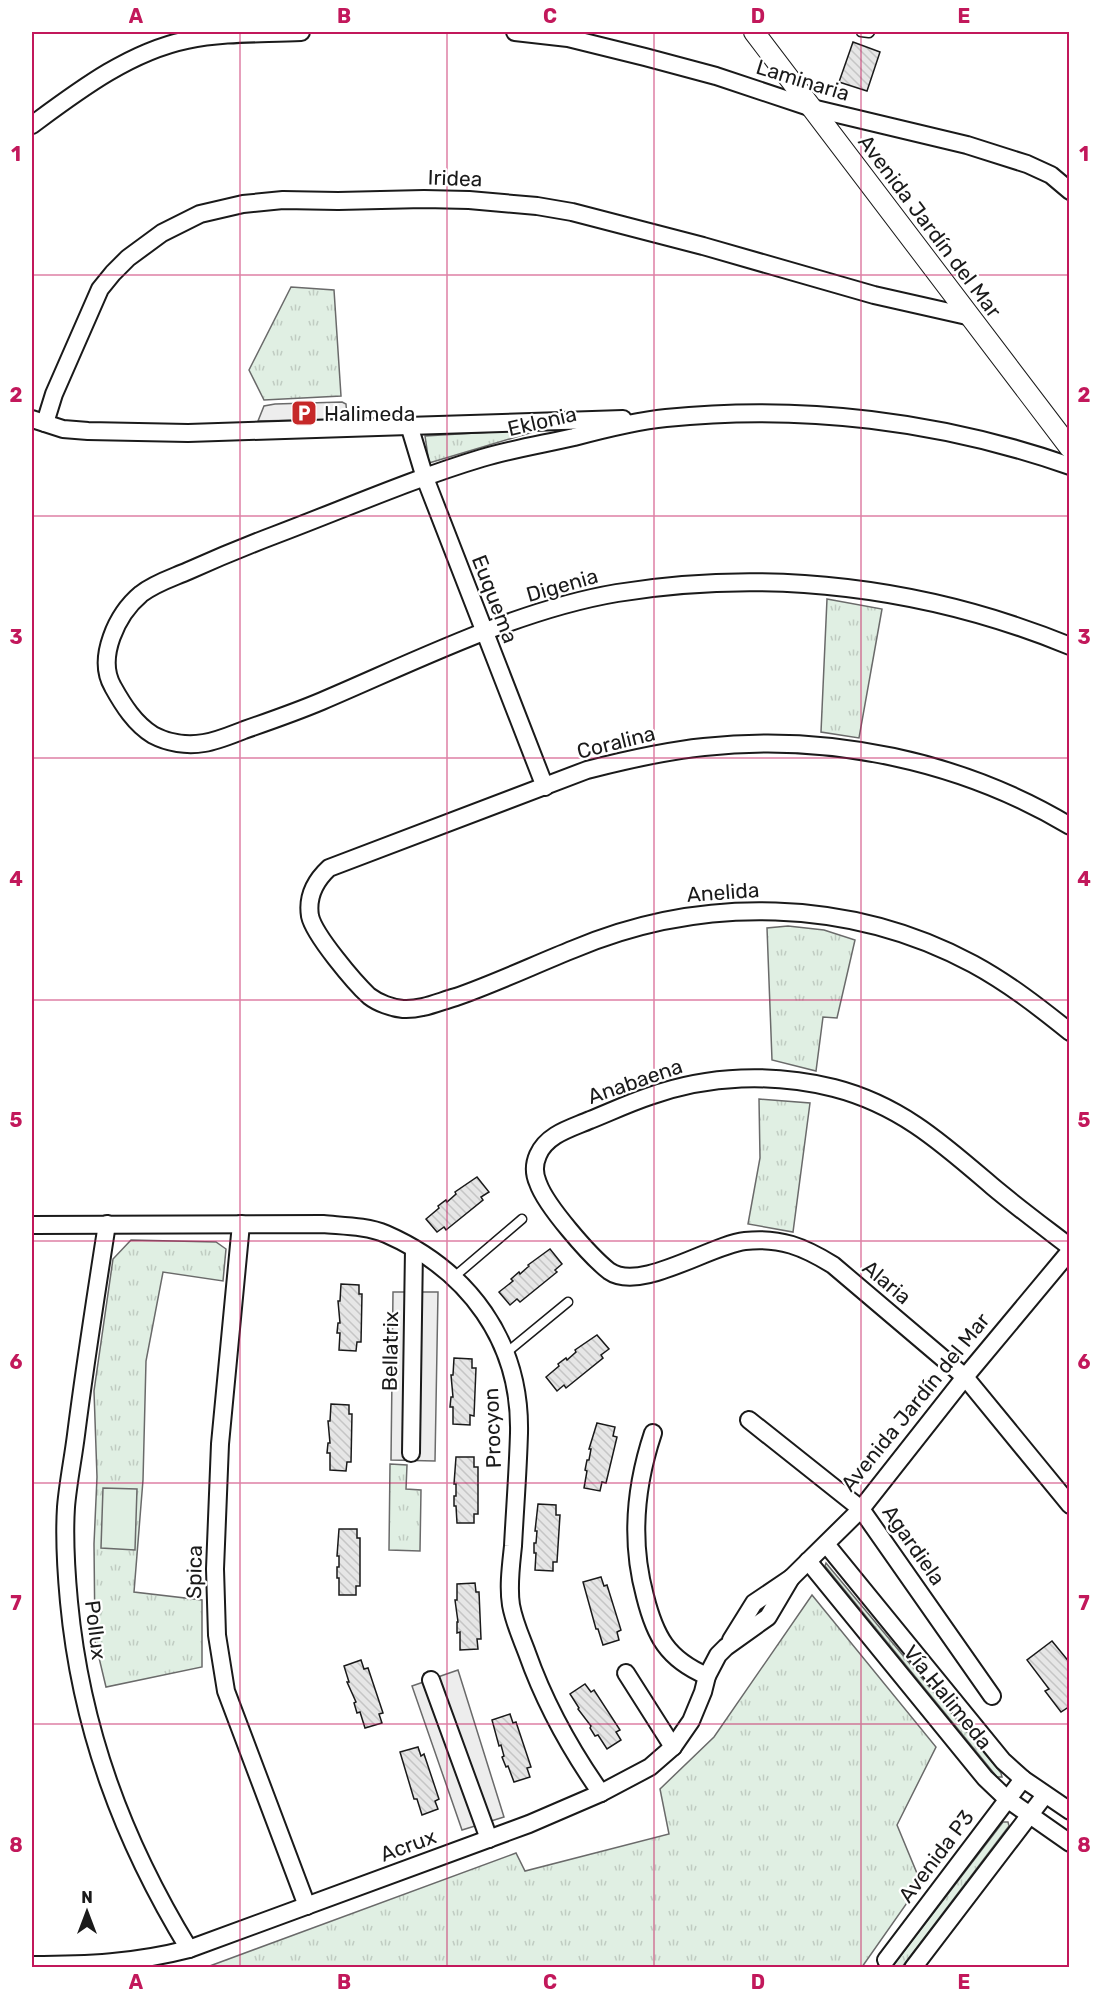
<svg xmlns="http://www.w3.org/2000/svg" width="1101" height="1999" font-family="Rubik,sans-serif">
	<style>
		.grass { fill: url(#grass-tufts); stroke: #6a6a6a; stroke-width: 1.5 }
		.pitch { fill: #e0efe3; stroke: #6a6a6a; stroke-width: 1.5 }
		.parking { fill: #ededed; stroke: #6a6a6a; stroke-width: 1.5 }
		.building { fill: url(#building-back-hatch); stroke: #1a1a1a; stroke-width: 1.5 }
		.lines { fill: none; stroke-linecap: round; stroke-linejoin: round }
		.service-casing { stroke: #1a1a1a; stroke-width: 11 }
		.minor-casing { stroke: #1a1a1a; stroke-width: 20 }
		.tertiary-casing { stroke: #1a1a1a; stroke-width: 22 }
		.service { stroke: #fff; stroke-width: 8 }
		.minor { stroke: #fff; stroke-width: 16 }
		.tertiary { stroke: #fff; stroke-width: 20 }
		.grid { fill: none; stroke: #c2185b; stroke-width: 1.5; stroke-opacity: 0.55 }
		.labels { text-anchor: middle; dominant-baseline: central; stroke-width: 4.5; stroke-linejoin: round; paint-order: stroke }
		.street-label { font-size: 21px; fill: #1a1a1a; stroke: #fff }
		.poi-label { font-size: 21px; fill: #1a1a1a; stroke: #fff; text-anchor: start }
		.neatline { fill: none; stroke: #c2185b; stroke-width: 2 }
		.grid-label { font-size: 20px; text-anchor: middle; font-weight: bold; fill: #c2185b }
	</style>
	<defs>
		<pattern id="grass-tufts" width="24" height="20" patternUnits="userSpaceOnUse" patternTransform="scale(1.5)"><rect width="24" height="20" fill="#e0efe3"/><path d="M3 7l-1-3M5 7V3M7 7l1-3M15 17l-1-3M17 17v-4M19 17l1-3" fill="none" stroke="#c0ccc2"/></pattern>
		<pattern id="building-back-hatch" width="6" height="6" patternUnits="userSpaceOnUse" patternTransform="scale(1.5)"><rect width="6" height="6" fill="#e6e6e6"/><path d="M-1 5l2 2M0 0l6 6M5-1l2 2" fill="none" stroke="#c5c5c5"/></pattern>
	</defs>
	<rect width="100%" height="100%" fill="#fff"/>
	<g class="grass">
		<path d="M291,287L334,290L341,396L264,400L249,370Z"/>
		<path d="M543,429L429,463L425,436Z"/>
		<path d="M827,599L882,609L859,738L821,732Z"/>
		<path d="M788,926L824,930L855,940L837,1018L823,1017L816,1071L772,1060L767,928Z"/>
		<path d="M759,1099L810,1103L793,1232L748,1224L760,1158Z"/>
		<path d="M131,1240L216,1242L226,1249L223,1281L163,1272L146,1361L143,1480L134,1592L202,1600V1667L106,1687L95,1641L94,1544L97,1477L94,1391L113,1259Z"/>
		<path d="M390,1464L407,1465L406,1489L421,1490L420,1551L389,1550Z"/>
		<path d="M826,1563L1001,1773L1002,1777H997L825,1566Z"/>
		<path d="M812,1595L936,1747L897,1825L921,1883L862,1967H207L516,1853L525,1871L669,1834L660,1789L714,1737Z"/>
		<path d="M1003,1822H1008L1009,1826L902,1967H892Z"/>
	</g>
	<path class="pitch" d="M103,1488L137,1489L135,1550L101,1548Z"/>
	<g class="parking">
		<path d="M342,402L346,404L347,419L258,421L264,406L275,404Z"/>
		<path d="M393,1292H438L435,1461L391,1460Z"/>
		<path d="M458,1670L504,1817L462,1830L412,1686Z"/>
	</g>
	<g class="building">
		<path d="M853,42L880,52L867,91L839,82Z"/>
		<path d="M477,1177L489,1192L481,1197L483,1200L446,1230L444,1227L437,1232L426,1219L439,1208L438,1206L446,1200L447,1202L456,1194L455,1192Z"/>
		<path d="M550,1249L562,1264L555,1270L557,1272L520,1302L517,1299L510,1305L499,1292L513,1281L511,1279L519,1272L520,1274L529,1266L528,1265Z"/>
		<path d="M341,1284L359,1285V1294H362L361,1342H357L356,1351L339,1350L340,1333H337L338,1323H340L338,1301H340Z"/>
		<path d="M597,1335L609,1349L601,1355L603,1358L566,1388L564,1385L557,1391L546,1377L559,1366L558,1364L566,1358L567,1360L576,1352L575,1350Z"/>
		<path d="M454,1358L472,1359V1368H476L474,1416L470,1415V1425L453,1424V1407H450L451,1397H453L451,1375H453Z"/>
		<path d="M331,1404L349,1405V1414H352L351,1462H347L346,1471L330,1470V1453H327L328,1443H330L328,1421H330Z"/>
		<path d="M597,1423L615,1427L613,1436L617,1437L606,1483L602,1482L600,1491L584,1488L587,1471L585,1470L587,1460H589L591,1449H589Z"/>
		<path d="M456,1457H474V1467H478V1514H474V1523H457L456,1506H454V1496H456V1484H454Z"/>
		<path d="M538,1504L556,1505V1515H560L557,1562H553V1571L535,1570L536,1553H534V1543H536L537,1531H535Z"/>
		<path d="M339,1529H357V1538H360V1586H356V1595H339V1578H337V1567H339V1556H337Z"/>
		<path d="M601,1577L604,1586L607,1585L621,1630L617,1632L619,1640L603,1645L598,1629H596L583,1582Z"/>
		<path d="M475,1583L476,1592H479L481,1639H477L478,1649L460,1650V1632L457,1633V1622H458L455,1600H457V1584Z"/>
		<path d="M1052,1641L1070,1663V1706L1061,1712L1045,1691L1049,1689L1027,1660Z"/>
		<path d="M361,1660L364,1669L368,1668L383,1713L379,1714L382,1723L365,1728L360,1712L357,1713L354,1703L356,1702L347,1682H349L344,1666Z"/>
		<path d="M585,1684L591,1692L594,1690L620,1730L616,1732L621,1740L607,1749L598,1735L595,1736L590,1728L591,1726L578,1709L579,1708L570,1694Z"/>
		<path d="M510,1714L513,1723L516,1722L531,1767L527,1768L530,1777L514,1782L508,1766L506,1767L502,1757L504,1756L501,1745L499,1746L492,1720Z"/>
		<path d="M418,1747L421,1756L424,1754L439,1799L435,1801L438,1809L422,1815L417,1799H414L400,1752Z"/>
	</g>
	<g class="lines">
		<g class="service-casing">
			<g id="service">
				<path d="M861,32L869,33L870,32"/>
				<path d="M454,1277L522,1219"/>
				<path d="M506,1353L568,1302"/>
			</g>
		</g>
		<g class="minor-casing">
			<g id="minor">
				<path d="M515,32L568,38L645,57L716,76L812,108L967,145L1027,164L1051,175L1070,191"/>
				<path d="M32,125C78,91 129,52 187,40C224,32 263,34 301,32"/>
				<path d="M32,419L63,429L88,431L188,433L623,419"/>
				<path d="M45,423L54,394L100,289L113,273L128,258L162,233L200,214L243,204L283,200L338,201L424,199L469,200L537,206L572,212L703,246L874,295L967,316"/>
				<path d="M409,425L425,478L545,787"/>
				<path d="M1070,466C941,421 802,404 666,418C635,421 604,429 574,437C543,444 512,449 482,458C412,479 344,509 275,535C246,546 217,558 188,571C172,578 155,583 141,594C117,614 96,658 113,687C123,705 135,724 153,735C168,743 187,746 204,743C217,741 231,735 244,730C270,721 296,712 322,701C416,661 517,610 617,593C770,568 926,587 1070,646"/>
				<path d="M1070,826C962,761 828,733 704,747C664,751 626,760 587,770L329,868C315,881 307,897 310,916C314,935 355,983 369,996C378,1003 392,1008 403,1009C422,1010 438,1002 456,997C496,983 534,965 574,949C702,895 850,898 973,964C1008,983 1039,1007 1070,1032"/>
				<path d="M107,1224C96,1294 85,1364 76,1435C73,1459 68,1483 66,1507C64,1538 66,1570 69,1602C81,1729 123,1841 189,1949"/>
				<path d="M241,1224L220,1444L215,1569L217,1635L226,1691L307,1906"/>
				<path d="M32,1225L323,1224C343,1226 367,1226 386,1234C468,1270 521,1341 519,1433C518,1470 515,1508 513,1546C511,1565 508,1586 511,1605C514,1622 521,1637 527,1653C545,1704 570,1749 601,1793"/>
				<path d="M1070,1247C1044,1227 1017,1207 992,1186C942,1143 900,1105 834,1088C773,1073 709,1075 650,1096C629,1103 610,1112 590,1120C572,1128 547,1134 538,1155C534,1164 534,1174 538,1183C546,1206 590,1256 609,1271C640,1293 710,1245 745,1241C780,1237 804,1247 833,1265L965,1377L1070,1505"/>
				<path d="M749,1420L861,1509L992,1696"/>
				<path d="M653,1433C635,1487 630,1541 645,1596C655,1636 667,1659 707,1676"/>
				<path d="M411,1453L414,1249"/>
				<path d="M826,1544L1003,1761L1023,1779L1070,1811"/>
				<path d="M808,1561L985,1778L1007,1799L1070,1843"/>
				<path d="M731,1640L754,1603L791,1578L861,1509L965,1377L1070,1251"/>
				<path d="M626,1673L673,1747"/>
				<path d="M431,1680L489,1839"/>
				<path d="M886,1960L1023,1779"/>
				<path d="M32,1965C87,1965 135,1963 189,1949L529,1824L601,1793L650,1767L673,1747L691,1721L703,1692L707,1676L718,1655L726,1647L768,1617L791,1578"/>
				<path d="M913,1968L1045,1795"/>
			</g>
		</g>
		<g class="tertiary-casing">
			<path id="tertiary" d="M754,32L1070,448"/>
		</g>
		<use href="#service" class="service"/>
		<use href="#minor" class="minor"/>
		<use href="#tertiary" class="tertiary"/>
	</g>
	<path class="grid" d="M240,32V1968M447,32V1968M654,32V1968M861,32V1968M32,275H1070M32,516H1070M32,758H1070M32,1000H1070M32,1241H1070M32,1483H1070M32,1724H1070"/>
	<defs>
		<g id="parking-square" transform="scale(1.35)"><rect x="-9" y="-9" width="18" height="18" rx="4" fill="#c62828" stroke="#fff"/><path d="M-3.5-5.5H1a3.5 3.5 0 0 1 0 7H-1V5.5H-3.5ZM-1-3.4V-.6H.8a1.4 1.4 0 0 0 0-2.8Z" fill="#fff"/></g>
	</defs>
	<g fill-rule="evenodd">
		<use href="#parking-square" x="304" y="413"/>
	</g>
	<g class="labels">
		<g class="street-label">
			<text transform="translate(803 80) rotate(17)">Laminaria</text>
			<text transform="translate(455 178) rotate(2)">Iridea</text>
			<text transform="translate(930 226) rotate(53)">Avenida Jardín del Mar</text>
			<text transform="translate(542 421) rotate(-13)">Eklonia</text>
			<text transform="translate(562 585) rotate(-16)">Digenia</text>
			<text transform="translate(495 599) rotate(69)">Euquema</text>
			<text transform="translate(616 742) rotate(-14)">Coralina</text>
			<text transform="translate(723 892) rotate(-4)">Anelida</text>
			<text transform="translate(635 1081) rotate(-19)">Anabaena</text>
			<text transform="translate(887 1282) rotate(40)">Alaria</text>
			<text transform="translate(390 1351) rotate(-89)">Bellatrix</text>
			<text transform="translate(915 1402) rotate(-51)">Avenida Jardín del Mar</text>
			<text transform="translate(492 1428) rotate(-92)">Procyon</text>
			<text transform="translate(914 1545) rotate(55)">Agardiela</text>
			<text transform="translate(194 1572) rotate(-89)">Spica</text>
			<text transform="translate(96 1630) rotate(83)">Pollux</text>
			<text transform="translate(948 1697) rotate(51)">Vía Halimeda</text>
			<text transform="translate(408 1845) rotate(-20)">Acrux</text>
			<text transform="translate(936 1856) rotate(-53)">Avenida P3</text>
		</g>
		<g class="poi-label">
			<text x="324" y="413">Halimeda</text>
		</g>
	</g>
	<rect width="1101" height="1999" fill="none" stroke="#ffffff" stroke-width="66"/>
	<g transform="translate(87 1912)" stroke="#ffffff" stroke-width="4.5" paint-order="stroke">
	<path d="M0-4.5L10 22L0 15L-10 22Z" fill="#1a1a1a"/>
	<text y="-9" font-size="16" font-weight="bold" text-anchor="middle" fill="#1a1a1a">N</text>
	</g>
	<rect x="33" y="33" width="1035" height="1933" class="neatline"/>
	<g class="grid-label">
		<text x="136" y="23">A</text>
		<text x="344" y="23">B</text>
		<text x="550" y="23">C</text>
		<text x="758" y="23">D</text>
		<text x="964" y="23">E</text>
		<text x="16" y="161">1</text>
		<text x="1084" y="161">1</text>
		<text x="16" y="402">2</text>
		<text x="1084" y="402">2</text>
		<text x="16" y="644">3</text>
		<text x="1084" y="644">3</text>
		<text x="16" y="886">4</text>
		<text x="1084" y="886">4</text>
		<text x="16" y="1127">5</text>
		<text x="1084" y="1127">5</text>
		<text x="16" y="1369">6</text>
		<text x="1084" y="1369">6</text>
		<text x="16" y="1610">7</text>
		<text x="1084" y="1610">7</text>
		<text x="16" y="1852">8</text>
		<text x="1084" y="1852">8</text>
		<text x="136" y="1989">A</text>
		<text x="344" y="1989">B</text>
		<text x="550" y="1989">C</text>
		<text x="758" y="1989">D</text>
		<text x="964" y="1989">E</text>
	</g>
</svg>
